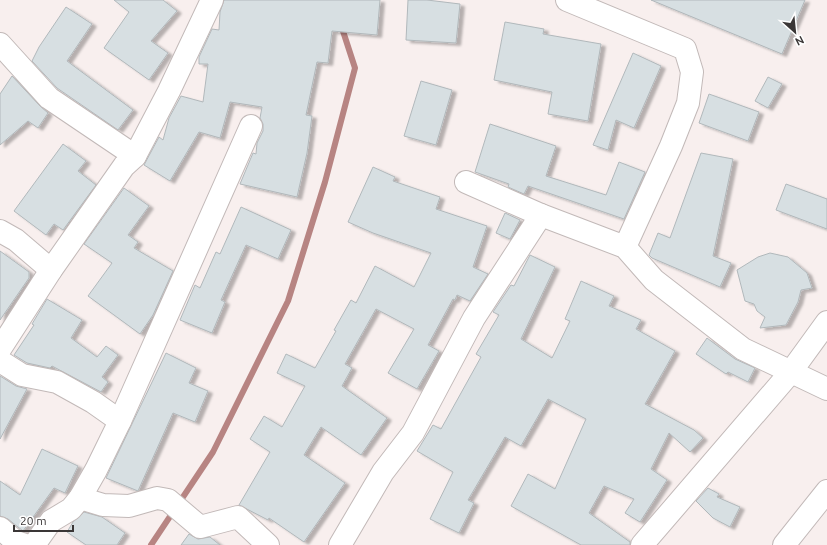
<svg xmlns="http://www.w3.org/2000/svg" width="827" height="545" font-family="Ubuntu,sans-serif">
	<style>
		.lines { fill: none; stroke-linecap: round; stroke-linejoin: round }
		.stream { stroke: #b78482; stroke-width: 6 }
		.building { fill: #d7dfe2; stroke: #b1b8bb; filter: url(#shadow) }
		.minor-casing { stroke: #c2b9b8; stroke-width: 24 }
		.highway-casing { stroke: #c2b9b8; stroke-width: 24 }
		.minor { stroke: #fff; stroke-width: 22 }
		.highway { stroke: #fff; stroke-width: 22 }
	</style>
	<defs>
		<filter id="shadow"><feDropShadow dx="4.5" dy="2.5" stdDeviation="1" flood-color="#0004"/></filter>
	</defs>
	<rect width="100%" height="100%" fill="#f8efee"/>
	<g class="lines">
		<path class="stream" d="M151,545L213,452L288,301L325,182L355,68L341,25"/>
	</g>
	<g class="building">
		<path d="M114,0H163L177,11L151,41L168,53L149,80L104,48L129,12Z"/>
		<path d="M224,0H380L377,35L332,31L328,63L317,62L306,115L312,116L307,153L297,197L240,184L253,153L256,154L257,143L263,131V124L260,118L262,107L230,102L220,138L199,132L170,181L144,165L159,137L163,140L169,118L181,96L203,102L208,64H199V57L212,29L219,30L220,12Z"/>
		<path d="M408,0H427L460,4L456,43L406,40Z"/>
		<path d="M651,0H805L782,54Z"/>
		<path d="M66,7L92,24L67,61L133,110L118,130L57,88L32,61L39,47Z"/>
		<path d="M505,22L544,29L543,34L601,44L588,121L548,114L552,92L494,80Z"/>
		<path d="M633,53L661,66L634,128L616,120L608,150L593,145Z"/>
		<path d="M12,76L40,106L48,113L38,128L28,121L0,145V94Z"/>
		<path d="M768,77L782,84L768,108L755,101Z"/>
		<path d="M421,81L452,90L436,145L404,136Z"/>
		<path d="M709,94L759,112L748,141L699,123Z"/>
		<path d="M490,124L556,146L546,176L606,195L619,162L645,172L624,219L528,186L524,194L508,187L509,184L475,172Z"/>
		<path d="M63,144L86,161L78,171L96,185L63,230L54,224L46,235L14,211Z"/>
		<path d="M701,153L733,159L713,256L731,263L720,287L652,258L649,255L658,233L670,238Z"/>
		<path d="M373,167L395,177L393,181L440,197L436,209L487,226L473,267L488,274L470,301L457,295L455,300L453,299L428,345L439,351L417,389L388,373L414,329L376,309L345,364L352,368L342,386L387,418L361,455L321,427L304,455L345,483L304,542L269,518L268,520L239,505L270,452L250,439L264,416L282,427L305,386L277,373L286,354L315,368L336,331L334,330L351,300L356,303L375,266L414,287L431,253L373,233L348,222Z"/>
		<path d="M786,184L827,199V229L776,210Z"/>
		<path d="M124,188L149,206L128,235L138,242L134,248L173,271L153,315L140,334L88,296L112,263L84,244Z"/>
		<path d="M241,207L291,230L278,259L246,245L221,300L225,302L212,333L180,320L195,285L200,288L216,252L220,254Z"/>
		<path d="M505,213L520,220L510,239L496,233Z"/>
		<path d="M0,251L29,272V278L0,320Z"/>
		<path d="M770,253L788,257L807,273L812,288L801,290L798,302L786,325L760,328L765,317L757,311L754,304L745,301L737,270L758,257Z"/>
		<path d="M530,255L555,267L521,339L552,358L570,321L565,319L581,281L614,296L609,306L641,320L636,329L675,351L645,404L694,430L703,438L690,452L669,433L651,469L667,480L640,522L625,513L634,499L604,486L589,513L630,542V545H581L511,506L528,474L555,489L586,419L548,399L521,446L505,437L468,500L474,503L459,533L430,519L453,472L417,451L433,425L441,429L481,357L476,354L499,315L493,312L511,285L514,286Z"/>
		<path d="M47,299L82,320L71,338L97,357L106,346L118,355L102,377L108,382L101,392L52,366L50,368L27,363L14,355L34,325L32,324Z"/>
		<path d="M707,338L735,359L755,368L748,382L728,372L726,374L696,354Z"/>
		<path d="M166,353L196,368L189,383L208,391L195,422L173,413L138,491L106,478Z"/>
		<path d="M0,376L16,386L27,389L0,439Z"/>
		<path d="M42,449L78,466L65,493L54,488L23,531L8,519L0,516V481L20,495Z"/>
		<path d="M708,488L719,494L717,497L740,507L730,527L713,518L696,501Z"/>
		<path d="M84,512L102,517L125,533L117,545H86L67,532L73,522Z"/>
		<path d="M189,534L198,539L210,537L220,545H181Z"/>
	</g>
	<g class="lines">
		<g class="minor-casing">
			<g id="minor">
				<path d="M567,0L685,49L692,72L688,103L671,146L625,247"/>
				<path d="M0,44L49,98L135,156"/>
				<path d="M466,182L541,215L625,247L654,280L743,349L827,389"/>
				<path d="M0,231L16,240L51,270"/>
				<path d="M0,349L51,270L124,166L135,156L169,91L212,0"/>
				<path d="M0,361L22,375L57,382L93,402L120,421"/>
				<path d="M80,498L103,505L129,506L157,498L168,500L200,527L238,517L268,545"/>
				<path d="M0,528L16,542L25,545"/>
				<path d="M34,545L51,521L71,509L80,498L96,470L120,421L251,126"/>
				<path d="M340,545L383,472L413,433L474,318L541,215"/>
				<path d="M642,545L790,373L827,322"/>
			</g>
		</g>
		<g class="highway-casing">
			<path id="highway" d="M784,545L827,491"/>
		</g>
		<use href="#minor" class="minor"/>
		<use href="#highway" class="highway"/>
	</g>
	<g transform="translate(795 32) rotate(153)" stroke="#ffffff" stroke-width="3" paint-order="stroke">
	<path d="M0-3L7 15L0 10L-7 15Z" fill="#3a3636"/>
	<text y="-6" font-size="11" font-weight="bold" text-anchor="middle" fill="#3a3636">N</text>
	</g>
	<path d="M14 525v6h59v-6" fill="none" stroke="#3a3636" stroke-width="2"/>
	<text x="20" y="525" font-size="12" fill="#3a3636" stroke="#ffffff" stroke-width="3" paint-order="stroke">20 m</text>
</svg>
